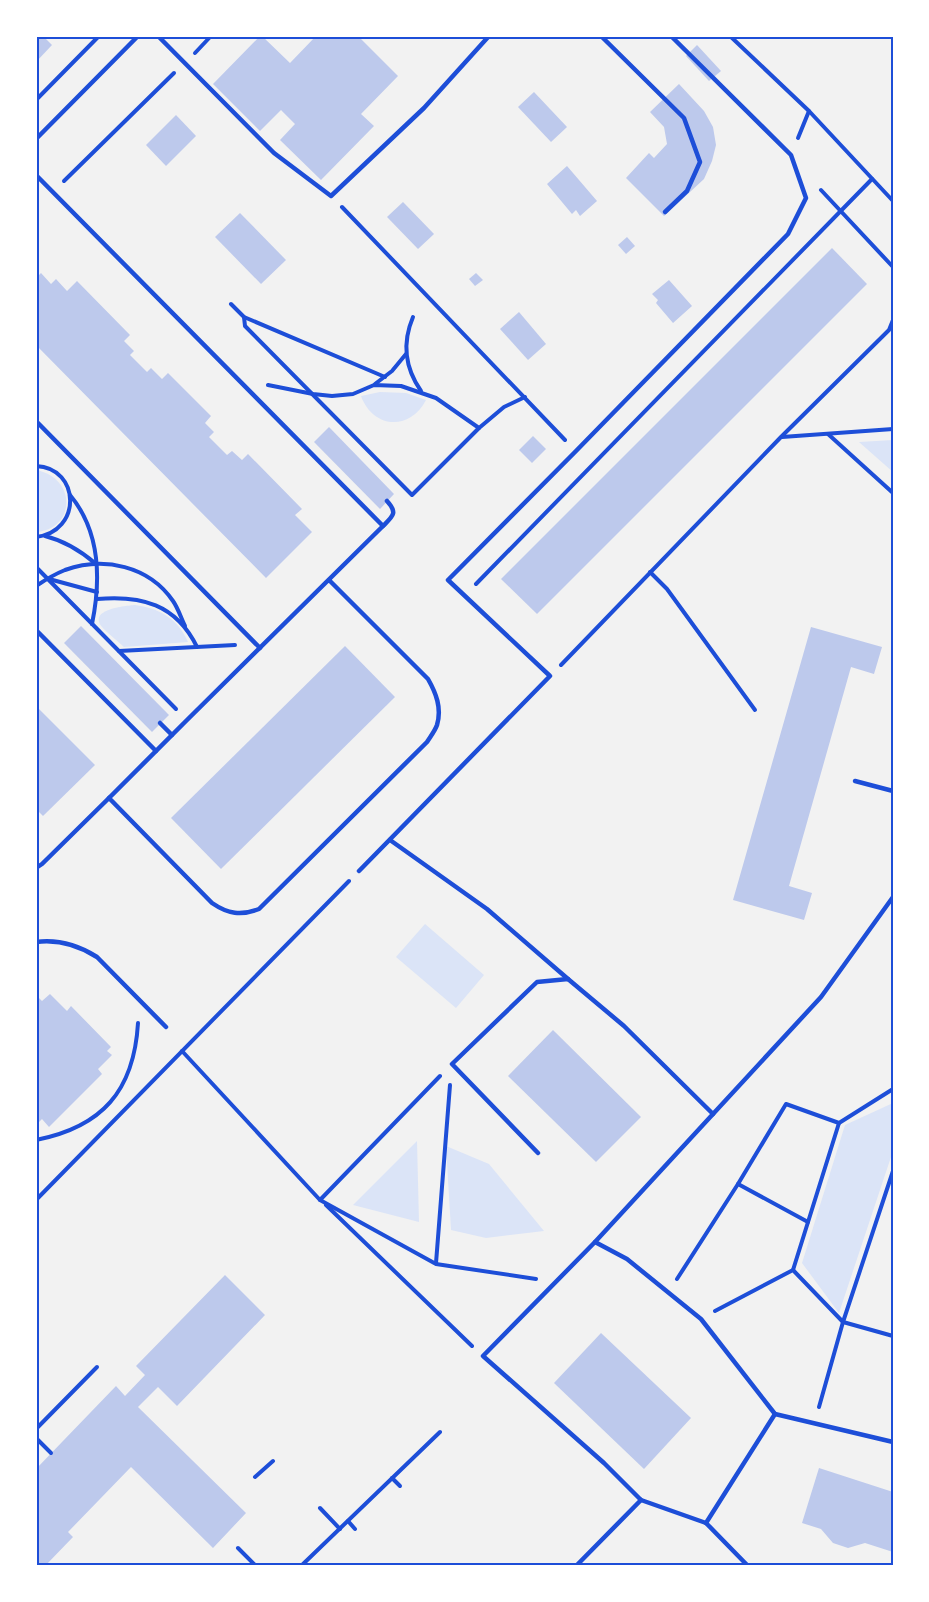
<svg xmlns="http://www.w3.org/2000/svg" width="929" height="1602" font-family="'Work Sans',sans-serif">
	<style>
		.green { fill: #dbe4f7 }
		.building { fill: #bdc9ec }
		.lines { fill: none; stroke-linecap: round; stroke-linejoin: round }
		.path { stroke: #1d4ed8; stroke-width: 4 }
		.service { stroke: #1d4ed8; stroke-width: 4.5 }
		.neatline { fill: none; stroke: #1d4ed8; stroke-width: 2 }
	</style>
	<rect width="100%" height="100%" fill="#f2f2f2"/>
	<g class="green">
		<path d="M380,392L406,393L426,400C410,431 373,429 361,396Z"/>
		<path d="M893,440V472L859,442Z"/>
		<path d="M36,470C77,478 76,529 36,532Z"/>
		<path d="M135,605C158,608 178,618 188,642L124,647C117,640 108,634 102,627C88,609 125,606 135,605Z"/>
		<path d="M425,924L484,975L456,1008L396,957Z"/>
		<path d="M893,1103V1151L839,1313L802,1263L845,1125Z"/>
		<path d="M417,1141L419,1222L353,1205Z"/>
		<path d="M446,1146L489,1164L544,1231L486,1238L451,1230Z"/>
	</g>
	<g class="building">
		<path d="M36,36H43L52,45L36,62Z"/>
		<path d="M260,36H262L290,63L316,36H358L398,76L361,114L374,126L321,180L280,140L295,124L281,110L260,131L213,84Z"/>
		<path d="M697,45L721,71L709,81L686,56Z"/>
		<path d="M679,84L704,111L713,127L716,145L712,161L704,179L664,216L626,178L649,153L654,158L667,144L664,127L650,112Z"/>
		<path d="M534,92L567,127L551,142L518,107Z"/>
		<path d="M176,115L196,136L166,166L146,145Z"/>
		<path d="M567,166L597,201L580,216L576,210L572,214L547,184Z"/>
		<path d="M403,202L434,234L418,249L387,217Z"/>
		<path d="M240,213L286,260L261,284L215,237Z"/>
		<path d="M627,237L635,246L626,254L618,245Z"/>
		<path d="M832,248L867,284L537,614L501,579Z"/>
		<path d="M41,273L51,284L56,279L67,291L77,281L130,335L124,341L134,351L130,355L147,372L151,368L162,379L168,373L211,416L205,423L214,432L209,437L227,455L232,451L242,460L248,454L302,509L295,515L312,532L266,578L36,345V278Z"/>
		<path d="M476,273L483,280L475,286L469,279Z"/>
		<path d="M669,280L692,306L673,323L656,303L658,300L652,294Z"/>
		<path d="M519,312L546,344L528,360L500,329Z"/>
		<path d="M329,427L394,494L380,509L314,442Z"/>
		<path d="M533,436L546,449L532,463L519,450Z"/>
		<path d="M81,626L169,715L152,732L64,643Z"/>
		<path d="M811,627L882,647L874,674L851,667L789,886L812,893L804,920L733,900Z"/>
		<path d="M345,646L395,697L221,869L171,818Z"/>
		<path d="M36,706L95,765L43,816L36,809Z"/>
		<path d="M50,994L67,1011L71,1006L111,1047L107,1051L112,1055L98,1069L102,1074L49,1127L42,1119L39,1122L36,1119V995L42,1001Z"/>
		<path d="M553,1030L641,1117L596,1162L508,1076Z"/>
		<path d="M225,1275L265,1315L177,1406L158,1387L138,1407L246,1513L213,1548L131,1467L68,1532L73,1537L45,1566H36V1469L116,1386L125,1396L145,1375L136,1366Z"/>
		<path d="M601,1333L691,1418L644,1469L554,1383Z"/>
		<path d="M819,1468L893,1492V1552L865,1543L848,1548L833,1543L821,1529L802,1523Z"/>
	</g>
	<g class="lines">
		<g class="path">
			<path d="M730,36L809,111L893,201"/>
			<path d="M195,53L211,36"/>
			<path d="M36,100L99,36"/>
			<path d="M798,138L809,111"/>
			<path d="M64,181L174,73"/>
			<path d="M821,190L893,267"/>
			<path d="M342,207L565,440"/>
			<path d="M231,304L244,317L385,377"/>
			<path d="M244,317L245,326L412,495L479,428"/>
			<path d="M413,317C402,343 405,368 421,391"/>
			<path d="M375,384L392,371L406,354"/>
			<path d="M268,385L313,394L332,396L353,394L374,385L401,386L436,398L479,428L504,407L525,397"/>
			<path d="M828,434L893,493"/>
			<path d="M782,437L893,429"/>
			<path d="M36,466C81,468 82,532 36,537"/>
			<path d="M70,495C100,531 101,580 92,624"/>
			<path d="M45,536C65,541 81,551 96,564"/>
			<path d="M36,567L176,709"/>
			<path d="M650,572L667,589L755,710"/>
			<path d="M49,579L97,592"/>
			<path d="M476,584L872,179"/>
			<path d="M36,586C45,580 55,574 65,570C104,556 149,566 173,601C178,608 181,618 185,626"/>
			<path d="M97,599C141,595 176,604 197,647"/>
			<path d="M119,651L235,645"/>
			<path d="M561,665L781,437L889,330L893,320"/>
			<path d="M182,1051L320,1200"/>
			<path d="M440,1076L320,1200L436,1264L536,1279"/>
			<path d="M36,1140C102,1127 134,1091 138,1023"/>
			<path d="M738,1184L808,1222"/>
			<path d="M36,1200L349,881"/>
			<path d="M326,1205L472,1346"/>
			<path d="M436,1263L450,1085"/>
			<path d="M793,1270L839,1123"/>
			<path d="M677,1279L738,1184L786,1104L839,1123L893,1089"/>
			<path d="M715,1311L793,1270L843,1322L893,1336"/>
			<path d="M819,1407L843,1322L893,1171"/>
			<path d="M36,1429L97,1367"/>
			<path d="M36,1438L51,1453"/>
			<path d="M255,1477L273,1461"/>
			<path d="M392,1478L400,1486"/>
			<path d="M320,1508L340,1529"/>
			<path d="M348,1521L355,1529"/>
			<path d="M238,1548L256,1566"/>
			<path d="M301,1566L440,1432"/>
		</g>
		<g class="service">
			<path d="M158,36L274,153L331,196L424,108L489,36"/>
			<path d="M601,36L684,118L700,162L687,191L665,212"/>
			<path d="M36,139L138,36"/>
			<path d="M36,175L383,526L187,720L109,798L212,903C228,914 241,916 259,909L427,742C430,737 435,731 437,725C442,708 436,693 428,679L329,580"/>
			<path d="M36,421L260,648"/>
			<path d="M383,526C393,516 398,513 387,501"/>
			<path d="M36,630L156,751"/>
			<path d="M160,723L172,735"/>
			<path d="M855,781L893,791"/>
			<path d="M390,840L487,909L568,979"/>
			<path d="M36,868L42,864L109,798"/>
			<path d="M359,871L550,676L448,580L576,451L788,234L806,198L791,155L671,36"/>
			<path d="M36,942C59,939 78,945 97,957L166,1027"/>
			<path d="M713,1114L821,997L893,897"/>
			<path d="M538,1153L452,1064L537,982L568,979L624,1026L713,1114L595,1242L483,1356L604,1463L641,1500L706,1523L748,1566"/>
			<path d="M595,1242L627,1259L701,1319L775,1414L893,1442"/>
			<path d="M706,1523L775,1414"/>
			<path d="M576,1566L641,1500"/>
		</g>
	</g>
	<rect width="929" height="1602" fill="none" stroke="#ffffff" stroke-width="75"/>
	<rect x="38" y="38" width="854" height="1526" class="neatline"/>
</svg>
